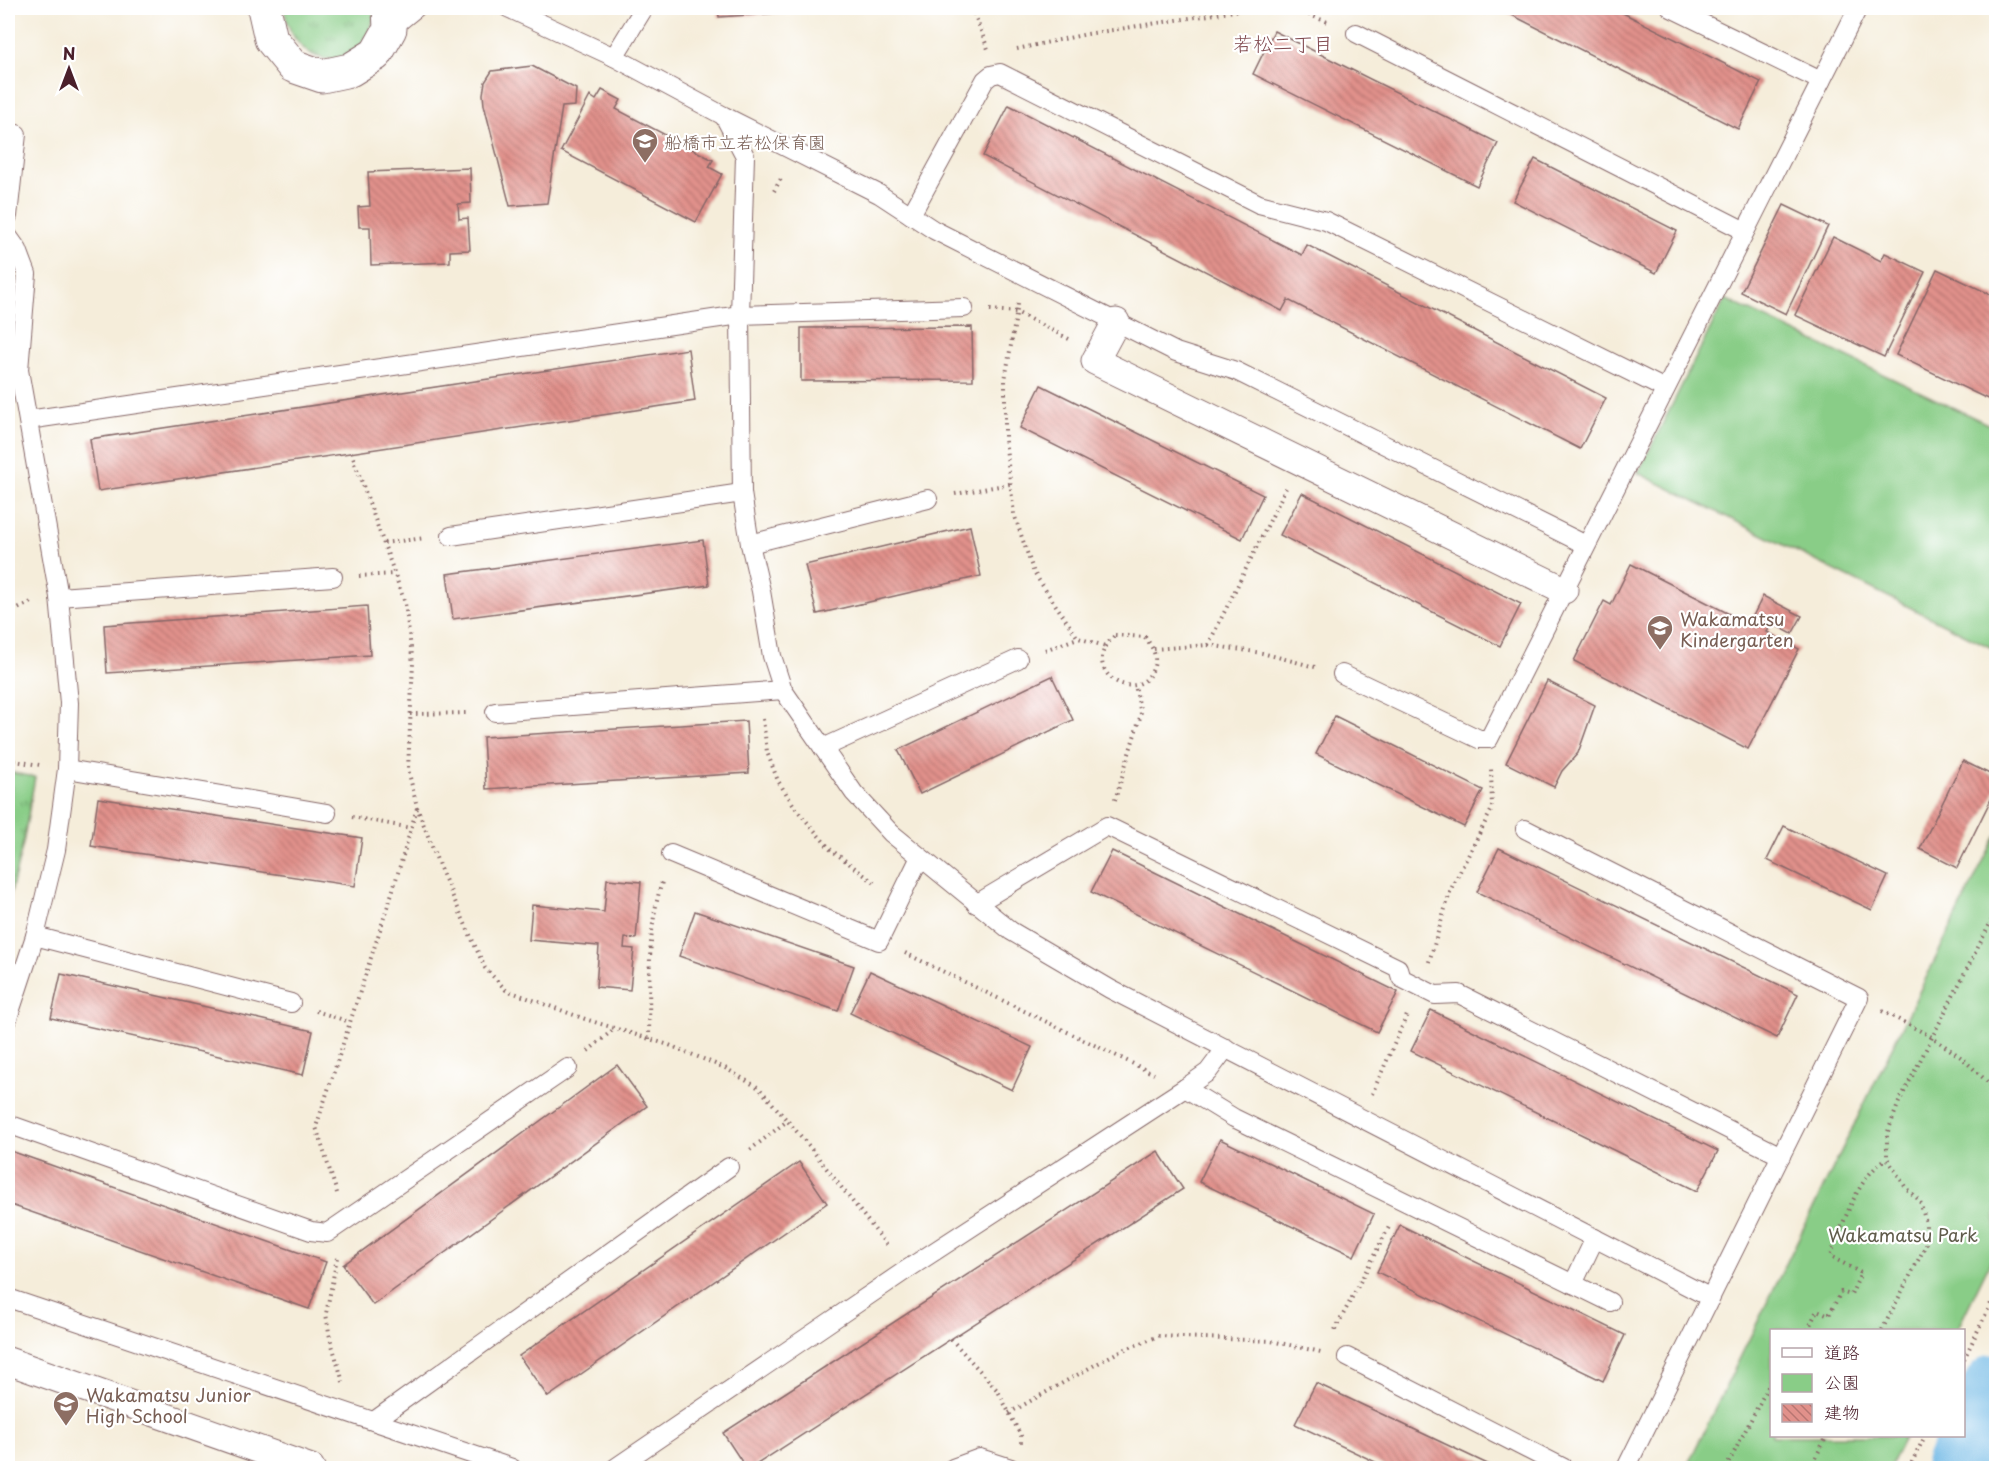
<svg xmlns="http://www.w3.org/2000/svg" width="2004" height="1476" font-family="'Playpen Sans','Klee One',sans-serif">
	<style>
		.grass { fill: url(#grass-tufts); stroke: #6a7659; stroke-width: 1.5 }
		.park { fill: #89cd87; stroke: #6a7659; stroke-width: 1.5 }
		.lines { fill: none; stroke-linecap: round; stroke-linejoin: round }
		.river { stroke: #6bb6e4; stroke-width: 66 }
		.building { fill: url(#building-back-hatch) }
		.service-casing { stroke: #866768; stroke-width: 20 }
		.pedestrian-casing { stroke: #866768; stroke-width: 29 }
		.minor-casing { stroke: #866768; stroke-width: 35 }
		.path { stroke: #866768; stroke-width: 4; stroke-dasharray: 1.5 4.5; stroke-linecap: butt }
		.service { stroke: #fff; stroke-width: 18 }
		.pedestrian { stroke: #fff; stroke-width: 27 }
		.minor { stroke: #fff; stroke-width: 33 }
		.labels { text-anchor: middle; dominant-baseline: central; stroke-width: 4.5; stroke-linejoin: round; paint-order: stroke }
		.education-label { font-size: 18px; fill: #785e54; stroke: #fff; text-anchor: start }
		.park-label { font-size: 18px; fill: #605c4b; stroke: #fff }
		.neighbourhood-label { font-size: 20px; fill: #7f474d; stroke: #fff }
	</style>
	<defs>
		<pattern id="grass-tufts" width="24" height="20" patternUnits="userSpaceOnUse" patternTransform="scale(1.5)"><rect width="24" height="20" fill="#89cd87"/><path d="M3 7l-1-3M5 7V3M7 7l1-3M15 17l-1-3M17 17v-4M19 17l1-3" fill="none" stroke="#72a66f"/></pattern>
		<pattern id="building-back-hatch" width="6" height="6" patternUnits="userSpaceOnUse" patternTransform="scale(1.5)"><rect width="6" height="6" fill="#e1918b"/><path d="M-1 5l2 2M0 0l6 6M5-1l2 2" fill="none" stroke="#b87672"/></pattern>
	</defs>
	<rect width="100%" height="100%" fill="#fff"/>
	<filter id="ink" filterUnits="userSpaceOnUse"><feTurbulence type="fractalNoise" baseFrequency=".0167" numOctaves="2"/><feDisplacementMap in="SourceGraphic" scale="12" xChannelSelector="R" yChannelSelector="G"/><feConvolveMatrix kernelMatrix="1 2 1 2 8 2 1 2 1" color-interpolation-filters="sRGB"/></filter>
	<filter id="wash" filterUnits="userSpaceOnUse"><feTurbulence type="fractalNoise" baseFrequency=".008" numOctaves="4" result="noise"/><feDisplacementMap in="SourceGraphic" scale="24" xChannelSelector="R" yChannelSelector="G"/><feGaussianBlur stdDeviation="1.35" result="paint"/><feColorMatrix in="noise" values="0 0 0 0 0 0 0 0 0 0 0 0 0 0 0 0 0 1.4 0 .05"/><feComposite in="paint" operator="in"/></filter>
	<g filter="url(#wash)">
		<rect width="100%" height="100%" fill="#f5edda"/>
		<g class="grass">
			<path d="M284,8H374C374,71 295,81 284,8Z"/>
			<path d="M8,772L35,777L23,843L8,904Z"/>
		</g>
		<g class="park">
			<path d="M1725,299L1996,428V650L1638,473Z"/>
			<path d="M1996,835V1250L1957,1330H1772V1436H1905L1889,1468H1686Z"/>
		</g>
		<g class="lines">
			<path class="river" d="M1957,1468L1996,1387"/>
		</g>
		<g id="blocks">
			<g class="building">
				<path d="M718,8H838V9L719,17Z"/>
				<path d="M1498,8H1613L1761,82L1738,129Z"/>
				<path d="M1274,31L1498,143L1477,186L1253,74Z"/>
				<path d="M532,66L576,89L575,106L562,107L547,203L510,206L484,105L483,94L485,82L492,71Z"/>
				<path d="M602,90L621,100L616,109L713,160L709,167L722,174L696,222L561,151L590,96L596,100Z"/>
				<path d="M1009,105L1302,255L1307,245L1606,398L1580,449L1288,300L1282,311L983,156Z"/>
				<path d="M1535,159L1677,231L1656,273L1513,201Z"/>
				<path d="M470,168L471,203L458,204L459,219L468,218L470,250L450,251V262L371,265L370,227H359L358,207L370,206L368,172Z"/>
				<path d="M1784,205L1828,226L1786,314L1741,292Z"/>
				<path d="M1833,237L1881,261L1885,253L1925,272L1884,357L1795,315Z"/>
				<path d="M1937,269L1996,297V403L1896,355Z"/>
				<path d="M972,327L973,380L801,381V328Z"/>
				<path d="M688,349L695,401L98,491L90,439Z"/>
				<path d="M1041,385L1263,495L1242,539L1020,428Z"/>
				<path d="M1302,493L1521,604L1500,646L1280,535Z"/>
				<path d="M970,526L981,576L817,614L805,565Z"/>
				<path d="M703,540L709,585L453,619L447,574Z"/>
				<path d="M1631,564L1749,624L1763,596L1802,616L1792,634L1772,623L1767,632L1799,649L1748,749L1574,661L1604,601L1611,605Z"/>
				<path d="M367,606L370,655L107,673L104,625Z"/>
				<path d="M1052,676L1073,720L920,794L898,750Z"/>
				<path d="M1547,681L1595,705L1578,753L1562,771L1554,787L1506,763Z"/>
				<path d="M1335,716L1483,790L1464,827L1316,754Z"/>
				<path d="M746,721L749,773L486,789L483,737Z"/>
				<path d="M1963,761L1996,777V789L1957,868L1920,849Z"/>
				<path d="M98,798L362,838L355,886L91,846Z"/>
				<path d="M1784,826L1888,876L1872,910L1767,860Z"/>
				<path d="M1499,848L1798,994L1777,1038L1477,892Z"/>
				<path d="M1112,851L1398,992L1377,1032L1091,892Z"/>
				<path d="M607,879L641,882L636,939L625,938L624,948L634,949L630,990L596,987L599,946L529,940L532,905L604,912Z"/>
				<path d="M695,911L854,966L838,1011L679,956Z"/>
				<path d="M870,971L1032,1047L1012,1090L850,1013Z"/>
				<path d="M61,974L313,1031L303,1075L51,1018Z"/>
				<path d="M1431,1010L1718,1151L1697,1191L1411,1051Z"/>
				<path d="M617,1065L647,1106L373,1305L343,1265Z"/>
				<path d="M1220,1139L1374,1214L1354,1256L1199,1182Z"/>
				<path d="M8,1150L326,1262L309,1309L8,1204Z"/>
				<path d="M1158,1151L1183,1189L751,1468H746L723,1433Z"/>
				<path d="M799,1162L827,1203L548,1397L519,1356Z"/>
				<path d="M1400,1225L1625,1335L1603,1381L1377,1272Z"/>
				<path d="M1316,1383L1496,1468H1388L1295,1424Z"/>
			</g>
		</g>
	</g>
	<g filter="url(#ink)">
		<use href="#blocks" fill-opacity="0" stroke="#866768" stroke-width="1.5"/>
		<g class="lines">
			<g class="service-casing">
				<g id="service">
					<path d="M508,8L614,57L724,116L879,194L934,230L1176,352L1236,371L1586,545"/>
					<path d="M1671,8L1821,81"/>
					<path d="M390,29L416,8"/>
					<path d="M1356,33L1745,231"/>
					<path d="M614,57L644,8"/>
					<path d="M724,116L745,156L740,315L742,493L750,544L761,591L772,656L783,690L854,793L891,833L1011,931L1110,989L1711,1298"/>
					<path d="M911,215L985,80L991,75L1000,73L1259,204L1326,221L1665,389"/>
					<path d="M8,216L17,134"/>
					<path d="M8,236L18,250L27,274L19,370L59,597L69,703L67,769L56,850L35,936L8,1018"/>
					<path d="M28,420L740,315L964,308"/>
					<path d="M451,536L742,493"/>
					<path d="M750,544L928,499"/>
					<path d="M59,597L333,577"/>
					<path d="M1342,674L1479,739H1489L1858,8"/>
					<path d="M495,712L783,690"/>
					<path d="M823,748L1018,659"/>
					<path d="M67,769L327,813"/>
					<path d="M1525,829L1859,998L1626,1468"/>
					<path d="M671,854L879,941L920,857"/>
					<path d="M976,904L1107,826L1398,968L1401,978L1435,995L1459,994L1781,1156"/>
					<path d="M35,936L291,1003"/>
					<path d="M1185,1088L1234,1118L1610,1302"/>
					<path d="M8,1124L311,1231L327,1233L568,1068"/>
					<path d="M1573,1284L1595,1238"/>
					<path d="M8,1298L512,1468"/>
					<path d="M1347,1357L1564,1468"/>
					<path d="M374,1421L729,1167"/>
					<path d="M615,1468L906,1270L1185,1088L1208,1072L1226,1048"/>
					<path d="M953,1468L980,1458L1011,1468"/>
				</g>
			</g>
			<g class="pedestrian-casing">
				<g id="pedestrian">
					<path d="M1116,322L1095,361L1564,590"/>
					<path d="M8,1361L311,1468"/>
				</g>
			</g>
			<g class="minor-casing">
				<path id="minor" d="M264,8L271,39L293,66L322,76L350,70L376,54L390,29L389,8"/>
			</g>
			<g class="path">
				<path d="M972,8L988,49"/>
				<path d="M1292,8L1330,23"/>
				<path d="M1017,49L1087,34L1254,8"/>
				<path d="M774,191L782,177"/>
				<path d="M1018,304L1005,380V439L1014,514L1034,573L1078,638L1105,646"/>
				<path d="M990,310L1016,312L1069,339"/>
				<path d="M351,452L405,603L413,663L408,769L417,807L440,868L485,968L506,990L585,1019L669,1045L725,1068L759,1088L805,1141L889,1248"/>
				<path d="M955,494L1010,484"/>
				<path d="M384,543L425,538"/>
				<path d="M359,576L394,574"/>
				<path d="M8,614L33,601"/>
				<path d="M1115,635L1145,637C1153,648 1159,657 1152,671C1135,704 1088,674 1106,646C1108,642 1112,639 1115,635Z"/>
				<path d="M1208,645L1286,488"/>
				<path d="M1154,649L1208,645L1262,653L1315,667"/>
				<path d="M1045,650L1078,638"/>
				<path d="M410,714L470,713"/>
				<path d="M763,719L767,752L778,781L797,810L830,849L876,884"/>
				<path d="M8,760L40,765"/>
				<path d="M1115,800L1141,714L1135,685"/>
				<path d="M352,817L411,828"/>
				<path d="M905,953L1154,1074"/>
				<path d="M1429,962L1451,889L1492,809L1491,767"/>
				<path d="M316,1011L350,1022"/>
				<path d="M1882,1011L1932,1037L1962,1058L1996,1090"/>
				<path d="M649,1039C650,986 646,930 663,879"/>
				<path d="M588,1051L614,1029"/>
				<path d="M1372,1094L1408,1013"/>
				<path d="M750,1150L787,1121"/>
				<path d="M337,1193L316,1127L392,893L417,808"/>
				<path d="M337,1258L326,1314L330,1338L343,1382"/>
				<path d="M1335,1330L1390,1225"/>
				<path d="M1808,1330L1817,1310L1829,1315L1841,1292L1851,1295L1861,1273L1830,1256C1845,1221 1855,1180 1887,1158"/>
				<path d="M1882,1330L1926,1245V1223L1920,1201L1906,1188L1887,1158V1134L1899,1102L1996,912"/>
				<path d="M951,1339L998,1391L1021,1436V1444"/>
				<path d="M1964,1359L1996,1293"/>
				<path d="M1009,1413L1118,1352L1159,1336L1271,1341L1321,1352"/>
				<path d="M1726,1468L1772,1379"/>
				<path d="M1810,1468L1827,1436"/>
				<path d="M1909,1468L1925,1436"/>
			</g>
			<use href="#service" class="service"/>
			<use href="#pedestrian" class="pedestrian"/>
			<use href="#minor" class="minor"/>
		</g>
	</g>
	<defs>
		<g id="school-pin" transform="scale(1.35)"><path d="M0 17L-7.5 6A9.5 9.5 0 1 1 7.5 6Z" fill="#8d6e63" stroke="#fff"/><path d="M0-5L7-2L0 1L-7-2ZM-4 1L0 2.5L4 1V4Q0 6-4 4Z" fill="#fff"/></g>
	</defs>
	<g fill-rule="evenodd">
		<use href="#school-pin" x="645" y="141"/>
		<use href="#school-pin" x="1660" y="628"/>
		<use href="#school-pin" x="66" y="1404"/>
	</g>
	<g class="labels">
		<g class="education-label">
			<text x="664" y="141">船橋市立若松保育園</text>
			<text x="1680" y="618">Wakamatsu<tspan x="1680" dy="21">Kindergarten</tspan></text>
			<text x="86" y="1394">Wakamatsu Junior<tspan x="86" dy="21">High School</tspan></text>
		</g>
		<g class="park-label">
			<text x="1903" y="1234">Wakamatsu Park</text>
		</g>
		<g class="neighbourhood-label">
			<text x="1283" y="43">若松二丁目</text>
		</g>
	</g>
	<rect width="2004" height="1476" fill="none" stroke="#fff" stroke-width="30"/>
	<rect x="1770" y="1329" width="195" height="108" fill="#ffffff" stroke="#b7a5aa" stroke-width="1.5"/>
	<rect x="1782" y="1348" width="30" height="9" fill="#ffffff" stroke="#b7a5aa" stroke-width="1.5"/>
	<text x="1824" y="1359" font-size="18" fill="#4a1f2b">道路</text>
	<rect x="1782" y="1374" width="30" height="18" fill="#89cd87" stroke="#b7a5aa" stroke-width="1.5"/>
	<text x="1824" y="1389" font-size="18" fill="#4a1f2b">公園</text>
	<rect x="1782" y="1404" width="30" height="18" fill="url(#building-back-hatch)" stroke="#b7a5aa" stroke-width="1.5"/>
	<text x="1824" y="1419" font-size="18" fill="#4a1f2b">建物</text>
	<g transform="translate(69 69)" stroke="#ffffff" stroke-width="4.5" paint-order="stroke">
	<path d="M0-4.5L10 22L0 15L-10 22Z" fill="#4a1f2b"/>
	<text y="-9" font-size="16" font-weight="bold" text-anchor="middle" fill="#4a1f2b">N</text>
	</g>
</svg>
